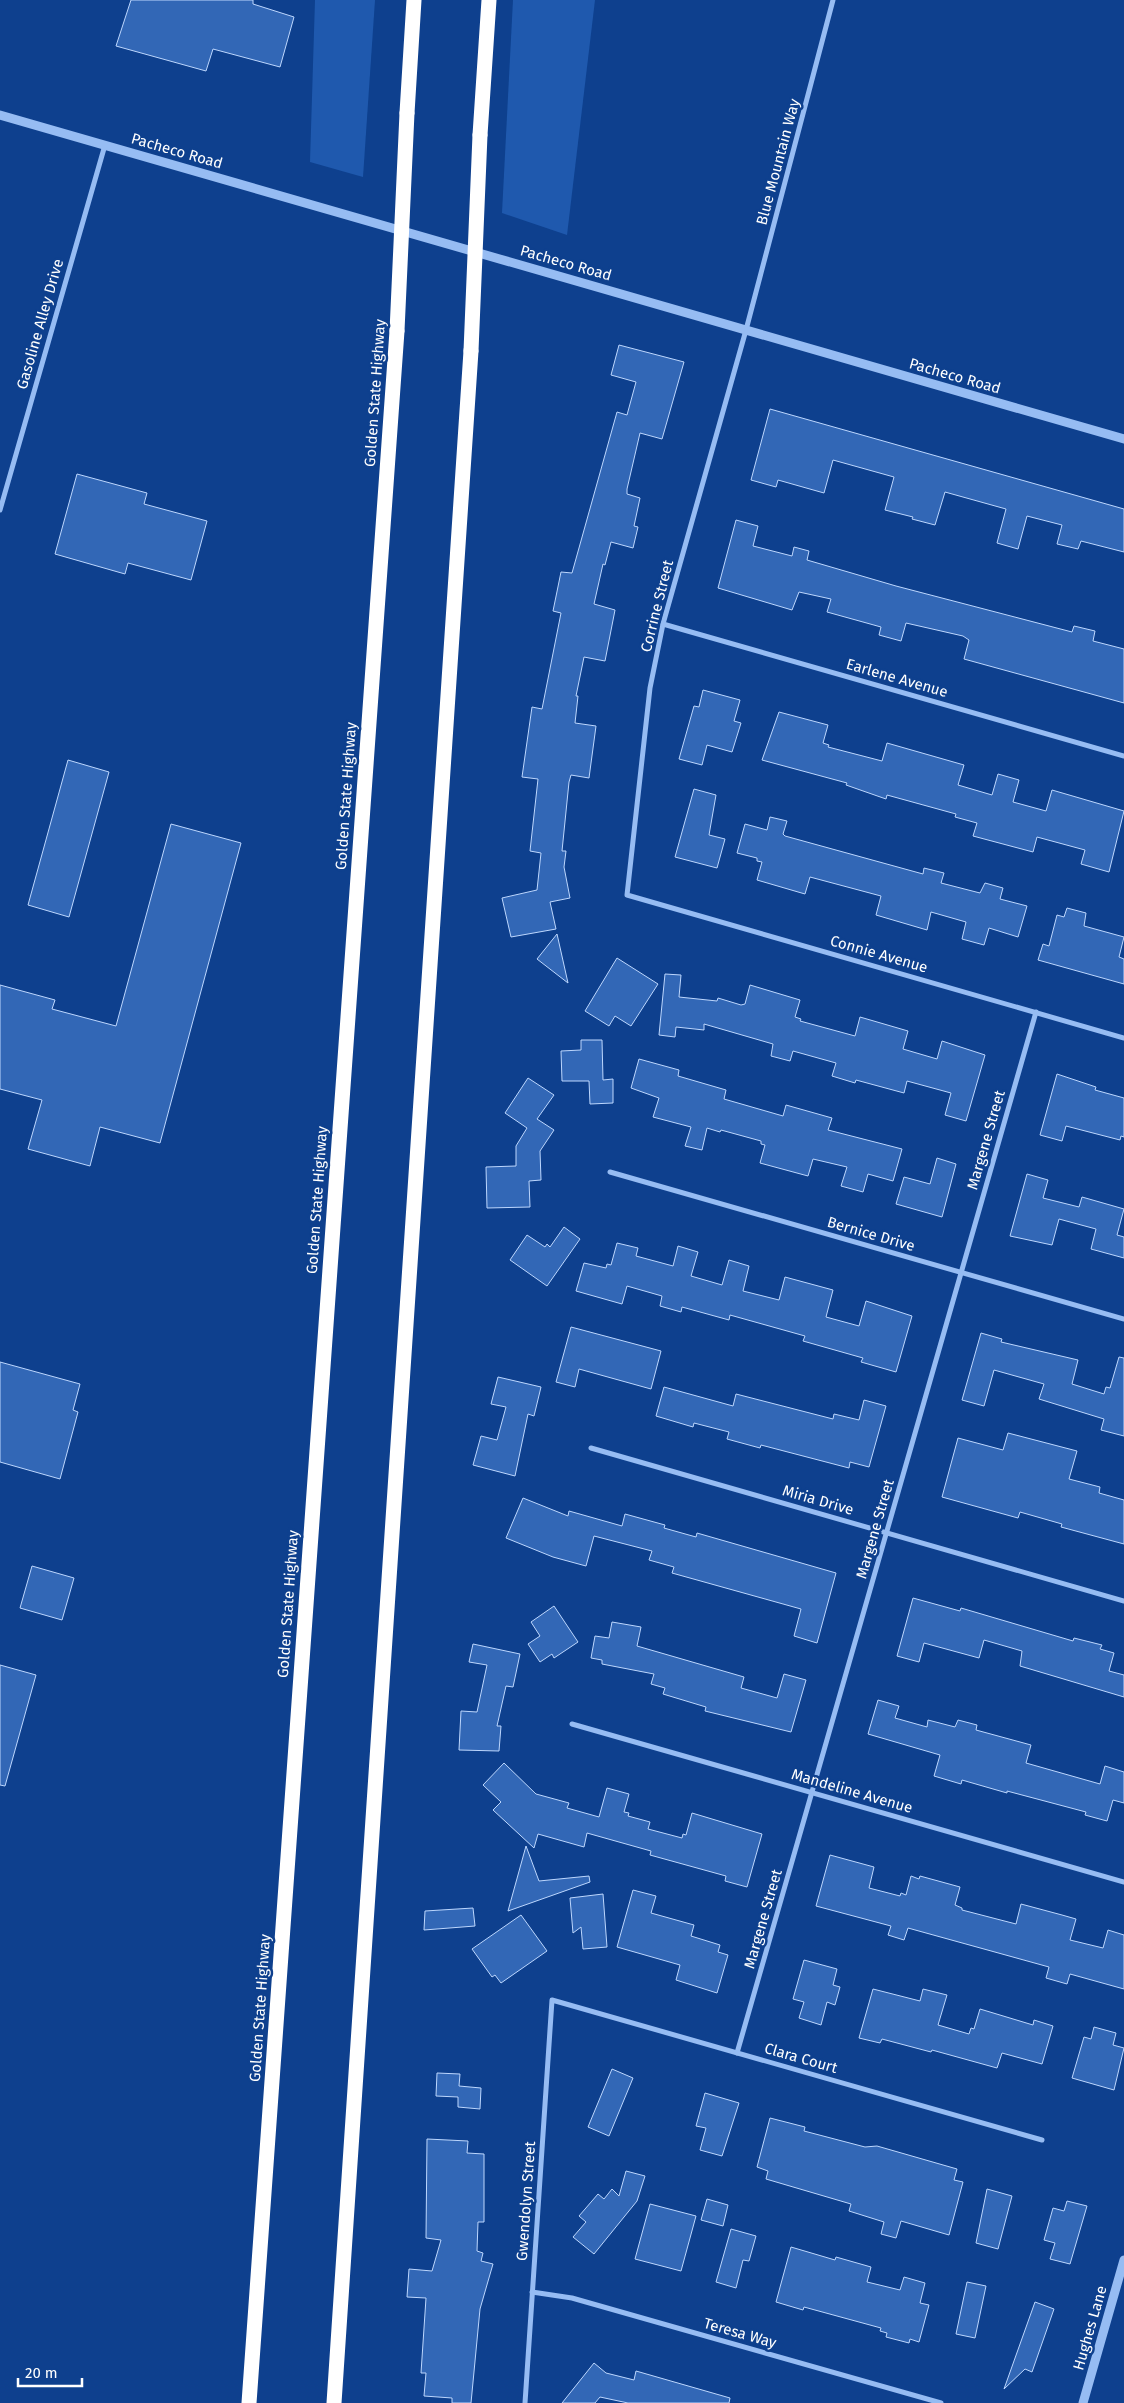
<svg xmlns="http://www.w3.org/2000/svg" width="1124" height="2403" font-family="'Fira Sans',sans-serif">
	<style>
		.green { fill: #1f59ae }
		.building { fill: #3267b6; stroke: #bdd7fe }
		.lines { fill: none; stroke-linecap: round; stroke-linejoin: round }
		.minor { stroke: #96bcf3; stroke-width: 5 }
		.tertiary { stroke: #96bcf3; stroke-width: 9 }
		.motorway { stroke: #fff; stroke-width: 15 }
		.motorway-bridge { stroke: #fff; stroke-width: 15 }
		.labels { text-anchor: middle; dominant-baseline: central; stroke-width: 5; stroke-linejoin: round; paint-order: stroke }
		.street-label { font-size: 15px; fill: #fff; stroke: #0e408e }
	</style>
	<rect width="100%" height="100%" fill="#0e408e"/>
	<g class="green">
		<path d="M315,0H375L363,177L310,162Z"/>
		<path d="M513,0H595L567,235L502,213Z"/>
	</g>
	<g class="building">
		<path d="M131,0H253V4L294,17L280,67L213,49L206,71L116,46Z"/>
		<path d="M619,345L684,362L662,439L640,433L627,489V494L640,498L634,526L638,527L633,548L611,542L605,565L603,564L594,604L615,610L605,661L584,657L576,696H578L575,723L596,726L589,778L571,775L569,782L562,851H566L564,867L570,898L550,902L556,929L511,937L502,898L537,890L541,853L530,851L538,779L522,777L532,707L542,709L561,613L553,611L561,572L572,573L617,412L627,415L636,382L611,375Z"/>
		<path d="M770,409L1124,509V552L1081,541L1078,549L1057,544L1062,525L1027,516L1018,549L997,543L1006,509L945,492L935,525L912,519L913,517L885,510L894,477L833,460L824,493L778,480L776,487L751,480Z"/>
		<path d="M77,474L147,493L144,504L207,521L191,580L128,563L125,574L55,554Z"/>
		<path d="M736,520L758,526L753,546L792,556L794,547L809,551L807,560L896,586L1072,632L1074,626L1095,631L1093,641L1124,649V703L964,659L969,640L963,636L906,623L901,641L879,635L881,627L827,612L831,599L799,592L792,610L718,588Z"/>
		<path d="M703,690L740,700L734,721L741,723L732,752L707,745L702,765L679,759L694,706L699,707Z"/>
		<path d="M779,712L828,725L823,743L829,745L828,747L882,761L887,743L964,765L958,785L992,795L998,774L1019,780L1013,802L1046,811L1052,790L1124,811L1109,872L1081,864L1085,850L1037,837L1033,852L973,836L977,823L955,817L956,814L887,795L886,799L846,785L847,783L762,760Z"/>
		<path d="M68,760L109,772L69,917L28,905Z"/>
		<path d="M694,789L716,795L709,835L725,839L717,868L675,857Z"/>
		<path d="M770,817L787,821L783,834L785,836L923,874L924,868L944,873L941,883L980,893L985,883L1003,888L1000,899L1027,906L1018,937L989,928L984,945L962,939L966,922L931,912L927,930L876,915L881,896L810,877L805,894L757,880L762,862L757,861V858L737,853L745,824L767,830Z"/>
		<path d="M171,824L241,843L160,1143L100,1127L90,1166L28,1149L42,1100L0,1089V985L55,1000L52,1009L116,1026Z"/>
		<path d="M1067,908L1086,913L1084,926L1124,937L1119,957L1124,959V984L1038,960L1043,944L1049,946L1057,915L1064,917Z"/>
		<path d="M557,934L568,983L537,959Z"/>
		<path d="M617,958L658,984L631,1026L615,1016L609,1026L585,1011Z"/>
		<path d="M665,974L681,975L679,997L717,1001L718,998L741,1005L745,1004L750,985L800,1000L795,1017L801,1019L800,1021L855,1036L860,1017L908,1031L903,1049L937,1059L942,1041L985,1055L966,1121L945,1115L951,1093L907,1081L904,1093L856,1080L855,1083L832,1076L836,1063L793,1051L790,1061L771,1056L773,1044L704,1024V1030L676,1027L675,1037L659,1035Z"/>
		<path d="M581,1040H602L603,1080L613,1079V1103L590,1104L589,1081H562L561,1051L581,1050Z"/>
		<path d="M639,1059L679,1070L678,1076L726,1090L724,1099L783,1116L786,1105L832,1118L828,1130L902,1149L893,1181L868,1174L863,1192L841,1186L847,1167L813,1159L808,1176L760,1163L765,1145L761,1144V1141L721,1130L720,1132L707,1128L702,1150L685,1146L691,1127L653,1117L659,1098L631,1088Z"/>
		<path d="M1057,1074L1096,1087L1095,1090L1124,1098V1137L1121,1136L1120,1140L1066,1126L1062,1141L1040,1135Z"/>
		<path d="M528,1078L554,1095L537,1119L554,1130L540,1151L541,1180L529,1181L530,1207L487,1208L486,1167L516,1166V1146L527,1128L505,1113Z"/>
		<path d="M937,1158L956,1164L942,1217L896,1204L904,1177L930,1184Z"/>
		<path d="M1027,1174L1048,1180L1043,1198L1079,1207L1082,1197L1124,1209L1117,1235L1124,1237V1258L1091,1249L1096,1229L1059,1219L1052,1245L1010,1236Z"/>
		<path d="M564,1227L580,1239L547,1286L510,1260L527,1235L545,1247L547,1244L550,1247Z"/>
		<path d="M617,1243L638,1248L636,1256L673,1266L678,1246L698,1252L691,1276L722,1285L729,1260L749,1266L743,1291L779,1300L785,1277L833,1290L826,1317L859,1326L866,1301L912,1316L896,1372L861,1362L863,1358L803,1341L805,1336L730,1315L729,1320L682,1307L681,1312L660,1306L662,1296L627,1286L622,1304L576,1291L584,1263L606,1268L607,1264L611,1265Z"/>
		<path d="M571,1327L661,1351L651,1389L579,1369L575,1387L556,1382Z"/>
		<path d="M981,1333L1002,1339L1001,1342L1078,1360L1072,1384L1104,1394L1106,1387L1110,1388L1119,1357L1124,1358V1436L1101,1430L1104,1419L1039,1399L1044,1384L994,1370L984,1406L962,1400Z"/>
		<path d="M0,1362L80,1384L73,1410L78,1412L60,1479L0,1462Z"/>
		<path d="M498,1377L541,1387L534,1416L528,1414L515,1476L473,1465L481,1436L497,1440L506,1407L491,1404Z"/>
		<path d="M664,1387L733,1406L736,1394L833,1419L834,1414L859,1420L864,1400L886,1406L869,1467L850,1462L849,1468L761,1445L760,1448L727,1439L729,1432L694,1423L693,1427L656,1416Z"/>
		<path d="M1008,1433L1077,1451L1069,1479L1100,1487L1099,1493L1124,1500V1544L1061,1527L1062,1524L1020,1512L1018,1518L942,1497L958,1438L1003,1450Z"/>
		<path d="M523,1498L568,1516L569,1511L622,1526L625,1514L665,1525L664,1528L696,1537L697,1533L836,1573L817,1643L794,1636L801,1609L672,1573L674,1567L649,1560L652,1551L594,1536L586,1566L553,1557L506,1538Z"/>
		<path d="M32,1566L74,1578L62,1620L20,1608Z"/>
		<path d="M913,1598L960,1611L961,1608L1073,1641L1074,1638L1102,1645L1100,1649L1114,1653L1109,1671L1124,1675V1697L1020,1666L1022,1651L984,1640L979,1658L924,1643L919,1662L897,1656Z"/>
		<path d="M554,1606L578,1642L554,1658L552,1654L540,1662L528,1644L540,1636L531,1622Z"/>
		<path d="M612,1622L641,1627L637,1646L744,1677L741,1688L777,1698L784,1674L806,1680L791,1732L705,1711L706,1707L663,1694L665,1688L651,1684L654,1674L602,1664V1660L591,1658L595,1636L609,1638Z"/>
		<path d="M473,1644L520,1654L513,1687L506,1686L497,1726H501L499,1751L459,1750L461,1711L477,1712L487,1665L469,1662Z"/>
		<path d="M0,1665L36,1675L5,1786L0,1785Z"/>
		<path d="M878,1700L899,1706L895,1718L927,1727L928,1720L955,1727L958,1720L977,1725L976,1730L1031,1745L1026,1763L1100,1784L1105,1766L1124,1772V1803L1113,1800L1107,1821L1085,1815L1086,1812L1007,1791V1793L962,1780L961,1784L934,1776L940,1755L868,1734Z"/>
		<path d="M504,1763L536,1794L569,1803L567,1808L599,1817L607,1788L629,1794L624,1812L629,1813L628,1816L650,1822L648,1829L682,1838L683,1834L686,1835L692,1813L762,1834L747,1887L725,1881L726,1876L650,1855L651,1851L587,1833L584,1847L538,1834L534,1848L493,1810L501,1802L483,1785Z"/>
		<path d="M526,1846L539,1881L589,1876L590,1882L508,1911Z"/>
		<path d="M830,1855L874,1867L869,1888L900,1896L901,1893L906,1895L911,1876L919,1879L920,1876L960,1887L955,1905L962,1908V1910L1016,1924L1021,1904L1062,1915L1076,1919L1070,1940L1103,1948L1108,1930L1124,1935V1989L1070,1974L1067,1984L1046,1978L1049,1967L908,1928L904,1940L888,1935L891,1926L816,1906Z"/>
		<path d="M633,1890L656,1896L651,1913L694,1925L691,1936L720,1945L718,1952L728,1955L717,1993L676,1980L680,1965L617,1947Z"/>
		<path d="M603,1894L607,1947L583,1949L581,1927L573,1933L570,1898Z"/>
		<path d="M473,1908L475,1926L424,1930L425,1911Z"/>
		<path d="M521,1915L547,1951L501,1983L495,1975L492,1977L472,1949Z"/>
		<path d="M804,1960L837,1969L833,1985L840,1987L835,2005L827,2002L821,2025L799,2018L804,2002L793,1999Z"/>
		<path d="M873,1989L920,2001L923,1989L947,1995L938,2025L969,2034L971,2028L974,2029L980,2009L1033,2025L1034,2020L1053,2026L1042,2064L1002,2053L997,2068L932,2050L931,2052L882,2039L880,2043L859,2038Z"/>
		<path d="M1094,2027L1116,2033L1113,2045L1124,2048L1114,2090L1072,2078L1084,2037L1091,2039Z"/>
		<path d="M612,2069L633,2078L609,2136L588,2127Z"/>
		<path d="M437,2073L460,2074L459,2086L481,2088L480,2109L458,2107V2097L436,2096Z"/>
		<path d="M705,2093L739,2103L722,2156L700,2150L706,2128L696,2126Z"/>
		<path d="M770,2118L805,2127L804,2131L865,2147L877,2146L957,2169L954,2180L963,2182L949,2235L901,2221L896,2238L881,2234L884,2222L849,2211L851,2204L766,2179L768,2171L757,2167Z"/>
		<path d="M427,2139L468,2141L467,2153L484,2154V2222H478L477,2251L483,2253L481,2261L493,2264L480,2309L471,2403H452V2398L424,2396L426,2373H421L426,2298L407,2297L409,2269L432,2271L441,2240L426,2238Z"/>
		<path d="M626,2171L645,2176L637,2201L594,2254L573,2237L586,2222L579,2216L598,2194L604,2199L612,2189L619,2196Z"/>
		<path d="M987,2189L1012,2196L998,2249L976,2243Z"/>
		<path d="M707,2199L728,2205L723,2226L701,2220Z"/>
		<path d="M1067,2201L1087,2206L1070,2264L1050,2259L1055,2243L1044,2240L1053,2208L1064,2211Z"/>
		<path d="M650,2204L696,2216L681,2271L635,2259Z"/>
		<path d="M731,2229L756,2236L749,2261L743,2260L736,2288L716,2282Z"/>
		<path d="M791,2247L835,2260L836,2257L871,2267L867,2282L900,2290L904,2277L925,2283L920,2303L929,2305L919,2342L910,2339L909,2343L886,2337L887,2333L880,2331L881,2328L804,2307L803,2310L776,2302Z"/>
		<path d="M967,2282L986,2286L975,2338L956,2334Z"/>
		<path d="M1035,2302L1054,2309L1032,2372L1025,2369L1004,2389Z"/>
		<path d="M594,2363L606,2373L634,2380L636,2371L730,2398L729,2403H628L600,2397L595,2403H562Z"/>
	</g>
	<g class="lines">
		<g class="minor">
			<path d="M833,0L746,330L663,624L650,688L627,895L1124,1038"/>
			<path d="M0,510L105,145"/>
			<path d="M663,624L1124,756"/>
			<path d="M610,1172L1124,1319"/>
			<path d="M591,1448L1124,1601"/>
			<path d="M572,1724L1124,1882"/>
			<path d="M737,2053L1036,1012"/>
			<path d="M532,2292L572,2298L941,2403"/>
			<path d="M525,2403L552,2000L1042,2140"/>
		</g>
		<g class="tertiary">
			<path d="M0,115L1124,439"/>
			<path d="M1083,2403L1124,2260"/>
		</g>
		<g class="motorway">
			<path d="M407,113L414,0"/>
			<path d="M480,135L489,0"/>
			<path d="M249,2403L397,331"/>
			<path d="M334,2403L471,351"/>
		</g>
		<g class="motorway-bridge">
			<path d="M397,331L407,113"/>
			<path d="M471,351L480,135"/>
		</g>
	</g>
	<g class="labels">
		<g class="street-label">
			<text transform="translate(177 151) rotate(16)">Pacheco Road</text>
			<text transform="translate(778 162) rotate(-75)">Blue Mountain Way</text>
			<text transform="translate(566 263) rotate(16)">Pacheco Road</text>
			<text transform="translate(40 324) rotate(-74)">Gasoline Alley Drive</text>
			<text transform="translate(955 376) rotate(16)">Pacheco Road</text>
			<text transform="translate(375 393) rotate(-86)">Golden State Highway</text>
			<text transform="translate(657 606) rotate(-76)">Corrine Street</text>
			<text transform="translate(897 678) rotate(16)">Earlene Avenue</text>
			<text transform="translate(346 796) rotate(-86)">Golden State Highway</text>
			<text transform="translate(879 954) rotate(16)">Connie Avenue</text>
			<text transform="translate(986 1140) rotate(-74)">Margene Street</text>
			<text transform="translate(317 1200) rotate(-86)">Golden State Highway</text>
			<text transform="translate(871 1234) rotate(16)">Bernice Drive</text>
			<text transform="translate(818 1500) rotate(16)">Miria Drive</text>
			<text transform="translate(875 1529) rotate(-74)">Margene Street</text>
			<text transform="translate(288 1604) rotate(-86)">Golden State Highway</text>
			<text transform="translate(852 1791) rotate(16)">Mandeline Avenue</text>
			<text transform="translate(763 1919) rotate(-74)">Margene Street</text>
			<text transform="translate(260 2008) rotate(-86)">Golden State Highway</text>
			<text transform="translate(801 2058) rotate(16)">Clara Court</text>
			<text transform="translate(526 2201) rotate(-86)">Gwendolyn Street</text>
			<text transform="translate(1090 2328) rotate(-74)">Hughes Lane</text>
			<text transform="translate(740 2333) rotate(16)">Teresa Way</text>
		</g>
	</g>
	<path d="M18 2378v8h64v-8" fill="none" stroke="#ffffff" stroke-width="2.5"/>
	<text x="25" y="2378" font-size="15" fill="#ffffff" stroke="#0e408e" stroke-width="4" paint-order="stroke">20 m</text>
</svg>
